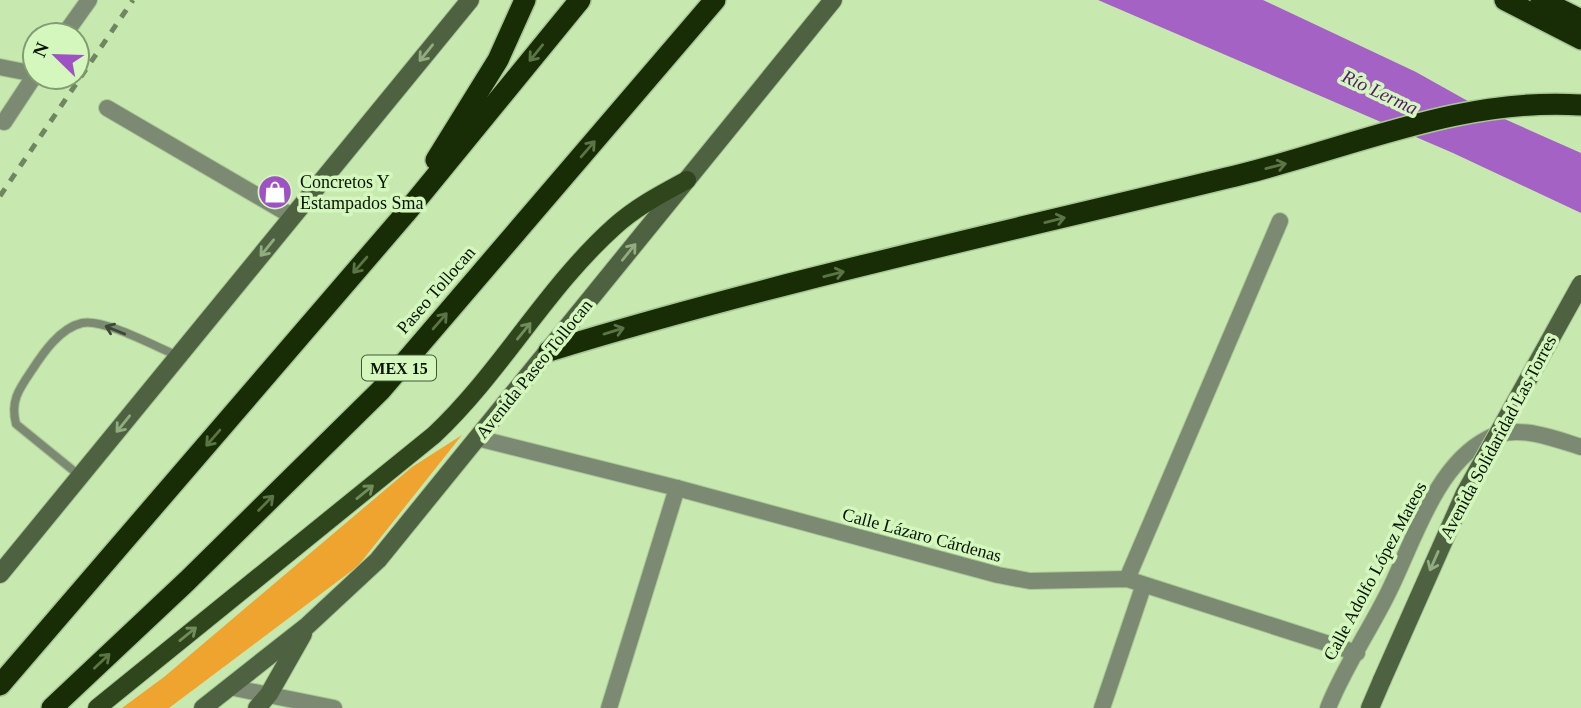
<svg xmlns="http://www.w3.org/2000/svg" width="1581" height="708" font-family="'Times New Roman',serif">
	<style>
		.green { fill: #eea42e }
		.water { fill: #a462c5 }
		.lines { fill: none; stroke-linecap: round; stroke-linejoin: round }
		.lane-casing { stroke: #a8c794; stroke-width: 10 }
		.street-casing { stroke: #a8c794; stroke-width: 18 }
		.secondary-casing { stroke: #a8c794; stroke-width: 20 }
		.primary-casing { stroke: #a8c794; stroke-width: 20 }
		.highway-casing { stroke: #a8c794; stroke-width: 24 }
		.lane { stroke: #7c8a73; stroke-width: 8 }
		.street { stroke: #7c8a73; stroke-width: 16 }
		.secondary { stroke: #4e6241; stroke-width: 18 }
		.primary { stroke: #2f461c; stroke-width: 18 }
		.highway { stroke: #182d06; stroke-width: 21 }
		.rail { stroke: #6f8660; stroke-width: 5; stroke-dasharray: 9 9; stroke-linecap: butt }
		.secondary-bridge-casing { stroke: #a8c794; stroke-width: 20; stroke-linecap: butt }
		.secondary-bridge { stroke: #4e6241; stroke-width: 18 }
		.oneway { stroke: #91ac7f }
		.oneway2 { stroke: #5a7446 }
		.oneway3 { stroke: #3c4935 }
		.oneway4 { stroke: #718d5c }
		.labels { text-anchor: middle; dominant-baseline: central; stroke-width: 7; stroke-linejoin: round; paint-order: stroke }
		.shield { fill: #d4f7bd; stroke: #45573a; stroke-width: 2 }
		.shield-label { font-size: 16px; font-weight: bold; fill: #081302 }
		.poi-label { font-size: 18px; fill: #081302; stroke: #d4f7bd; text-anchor: start }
		.street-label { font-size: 18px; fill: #081302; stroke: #d4f7bd }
		.water-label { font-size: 19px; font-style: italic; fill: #581773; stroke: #d4f7bd }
	</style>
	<rect width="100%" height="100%" fill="#c7e9b0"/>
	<path class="green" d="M462,435L358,566L169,708H122L164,677L412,467Z"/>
	<path class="water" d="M1098,0H1263L1416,72L1482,109L1581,153V213L1453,153Z"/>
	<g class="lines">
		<g class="lane-casing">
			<path id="lane" d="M80,476L16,424C10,401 19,389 32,370C43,353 60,328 82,323C103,318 156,347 178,356"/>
		</g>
		<g class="street-casing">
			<g id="street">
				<path d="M64,35L89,0"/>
				<path d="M0,67L35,74"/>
				<path d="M107,108L292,216"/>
				<path d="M4,122L35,75"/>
				<path d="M477,438L677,488L998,575L1030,581L1127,579L1357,653"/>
				<path d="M1127,579L1280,221"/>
				<path d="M229,687L334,708"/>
				<path d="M609,708L677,488"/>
				<path d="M1102,708L1143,587"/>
				<path d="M1328,708C1343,670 1366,636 1385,599C1412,548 1433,467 1487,439C1516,423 1552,438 1581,447"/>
			</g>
		</g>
		<g class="secondary-casing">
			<g id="secondary">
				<path d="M0,574L470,0"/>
				<path d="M203,708L307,626L378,560L833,0"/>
				<path d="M257,708L269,694L303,634"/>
				<path d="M1370,708L1382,680"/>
			</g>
		</g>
		<g class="primary-casing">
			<path id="primary" d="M97,708L434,435C501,372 546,288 614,227C636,207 661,194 687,180"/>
		</g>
		<g class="highway-casing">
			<g id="highway">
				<path d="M1505,0L1581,39"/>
				<path d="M1541,0L1581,20"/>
				<path d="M436,160L498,60L525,0"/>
				<path d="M549,351C777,281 1011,231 1243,174C1355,146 1463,97 1581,105"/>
				<path d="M0,685L405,214L580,0"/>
				<path d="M52,708L187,581L381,390L715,0"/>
			</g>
		</g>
		<use href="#lane" class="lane"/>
		<use href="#street" class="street"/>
		<use href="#secondary" class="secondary"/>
		<use href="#primary" class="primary"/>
		<use href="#highway" class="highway"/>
		<path class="rail" d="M0,196L133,0"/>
		<g class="secondary-bridge-casing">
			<path id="secondary-bridge" d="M1382,680L1465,493L1581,284"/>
		</g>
		<use href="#secondary-bridge" class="secondary-bridge"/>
	</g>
	<defs><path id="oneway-shaft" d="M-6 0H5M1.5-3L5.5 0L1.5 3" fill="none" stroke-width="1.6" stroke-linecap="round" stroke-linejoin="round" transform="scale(1.75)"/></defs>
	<g class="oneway">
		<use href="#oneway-shaft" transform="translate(426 53) rotate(129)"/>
		<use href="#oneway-shaft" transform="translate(267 248) rotate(129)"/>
		<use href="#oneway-shaft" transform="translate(629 252) rotate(-51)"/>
		<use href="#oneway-shaft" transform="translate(123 424) rotate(129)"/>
		<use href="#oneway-shaft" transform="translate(1434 561) rotate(114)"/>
	</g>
	<g class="oneway2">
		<use href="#oneway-shaft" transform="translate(536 53) rotate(129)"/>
		<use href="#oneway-shaft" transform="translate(588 149) rotate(-49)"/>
		<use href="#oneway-shaft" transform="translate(1276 166) rotate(-14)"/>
		<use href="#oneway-shaft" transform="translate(1055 220) rotate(-14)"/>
		<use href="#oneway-shaft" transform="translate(360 265) rotate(131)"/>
		<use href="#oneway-shaft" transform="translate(834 274) rotate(-14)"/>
		<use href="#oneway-shaft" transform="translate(440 321) rotate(-49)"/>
		<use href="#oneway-shaft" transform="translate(614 331) rotate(-17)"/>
		<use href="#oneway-shaft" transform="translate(213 438) rotate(131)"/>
		<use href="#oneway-shaft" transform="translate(266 503) rotate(-45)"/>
		<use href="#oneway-shaft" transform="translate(102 661) rotate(-43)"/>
	</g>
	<use class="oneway3" href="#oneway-shaft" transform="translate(115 330) rotate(-158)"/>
	<g class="oneway4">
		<use href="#oneway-shaft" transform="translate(524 331) rotate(-51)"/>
		<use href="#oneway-shaft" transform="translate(365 492) rotate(-39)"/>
		<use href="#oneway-shaft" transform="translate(188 634) rotate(-39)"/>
	</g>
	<defs>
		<g id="shop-disc" transform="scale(1.75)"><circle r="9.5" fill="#9f52c4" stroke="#d4f7bd"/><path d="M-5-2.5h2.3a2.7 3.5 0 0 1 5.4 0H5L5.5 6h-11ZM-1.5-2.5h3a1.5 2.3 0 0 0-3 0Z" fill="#fff"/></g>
	</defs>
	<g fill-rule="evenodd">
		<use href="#shop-disc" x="275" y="192"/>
	</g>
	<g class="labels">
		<rect class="shield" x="362" y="355.5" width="74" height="25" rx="5"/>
		<g class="shield-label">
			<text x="399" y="368">MEX 15</text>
		</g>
		<g class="poi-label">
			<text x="300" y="182">Concretos Y<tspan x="300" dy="21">Estampados Sma</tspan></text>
		</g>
		<g class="street-label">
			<text transform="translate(436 290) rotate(-49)">Paseo Tollocan</text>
			<text transform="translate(534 369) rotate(-51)">Avenida Paseo Tollocan</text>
			<text transform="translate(1498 437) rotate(-62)">Avenida Solidaridad Las Torres</text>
			<text transform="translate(922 535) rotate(15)">Calle Lázaro Cárdenas</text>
			<text transform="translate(1375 571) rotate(-62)">Calle Adolfo López Mateos</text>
		</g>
		<g class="water-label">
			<text transform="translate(1380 92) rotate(25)">Río Lerma</text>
		</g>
	</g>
	<g transform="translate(56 56) rotate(293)"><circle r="33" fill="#d4f7bd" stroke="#829c72" stroke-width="2"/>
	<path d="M0-5L12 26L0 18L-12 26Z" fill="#9f52c4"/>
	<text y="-10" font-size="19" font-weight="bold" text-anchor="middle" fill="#081302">N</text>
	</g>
</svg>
